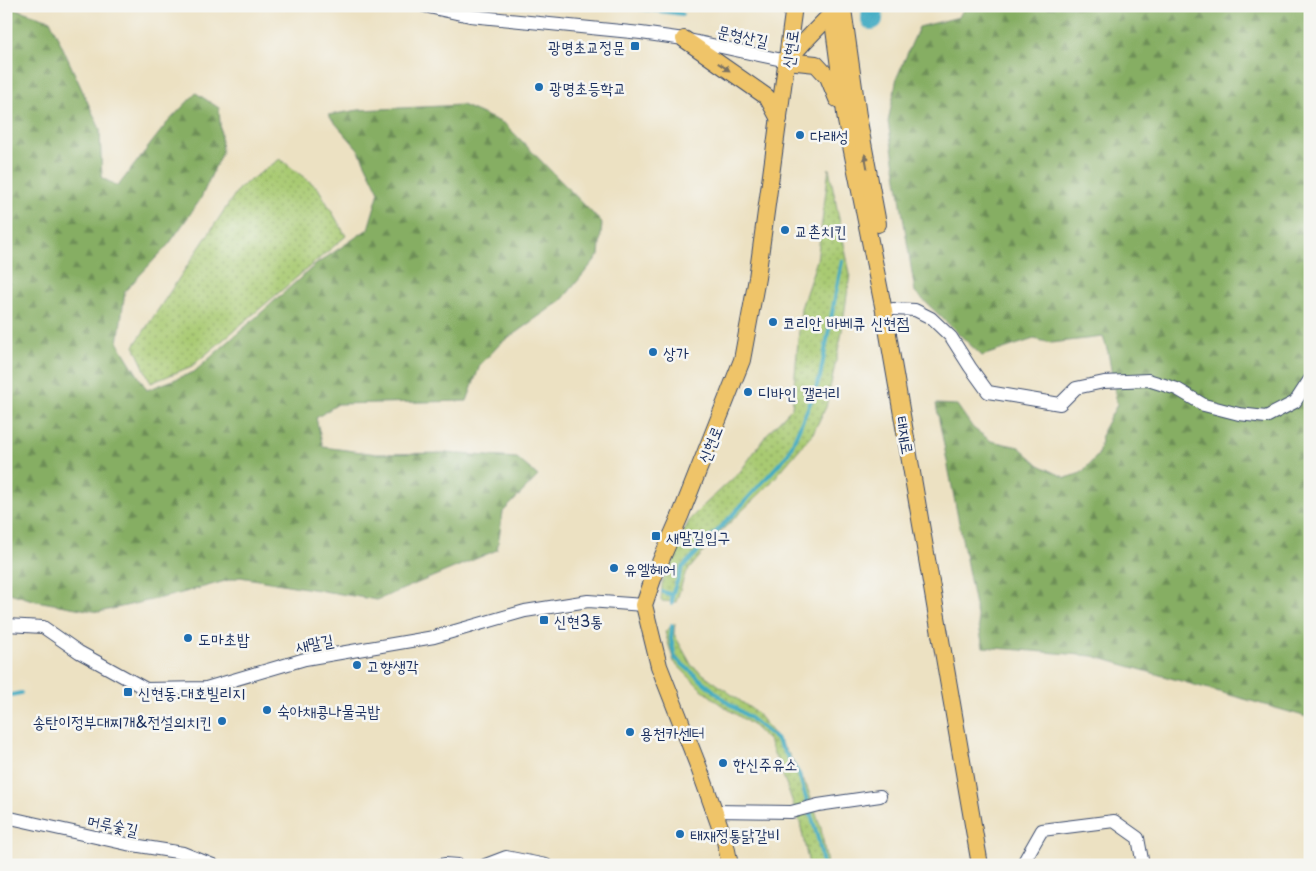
<svg xmlns="http://www.w3.org/2000/svg" width="1316" height="871" font-family="'Playpen Sans','Poor Story',sans-serif">
	<style>
		.grass { fill: url(#grass-dots); stroke: #627c68 }
		.forest { fill: url(#forest-firs); stroke: #506e61 }
		.lines { fill: none; stroke-linecap: round; stroke-linejoin: round }
		.stream { stroke: #42abc2; stroke-width: 4 }
		.river { stroke: #42abc2; stroke-width: 22 }
		.minor-casing { stroke: #3a4a6d; stroke-width: 14 }
		.major-casing { stroke: #3a4a6d; stroke-width: 18 }
		.minor { stroke: #fff; stroke-width: 12 }
		.major { stroke: #efc469; stroke-width: 16 }
		.oneway { fill: #7a7263 }
		.poi-dot { fill: #1f6fb2; stroke: #f6f6f2; stroke-width: 2 }
		.labels { text-anchor: middle; dominant-baseline: central; stroke-width: 5; stroke-linejoin: round; paint-order: stroke }
		.street-label { font-size: 16px; fill: #1b2f5e; stroke: #f6f6f2 }
		.poi-label { font-size: 16px; fill: #1b2f5e; stroke: #f6f6f2; text-anchor: start }
	</style>
	<defs>
		<pattern id="grass-dots" width="8" height="8" patternUnits="userSpaceOnUse" patternTransform="scale(1.25)"><rect width="8" height="8" fill="#a9ca72"/><path d="M2 2h.1M6 6h.1" fill="none" stroke="#89a461" stroke-width="1.8" stroke-linecap="round"/></pattern>
		<pattern id="forest-firs" width="22" height="20" patternUnits="userSpaceOnUse" patternTransform="scale(1.25)"><rect width="22" height="20" fill="#86ae64"/><path d="M5 1l3.5 6h-7zM16 11l3.5 6h-7z" fill="#6d8e56"/></pattern>
	</defs>
	<rect width="100%" height="100%" fill="#f6f6f2"/>
	<filter id="ink" filterUnits="userSpaceOnUse"><feTurbulence type="fractalNoise" baseFrequency=".02" numOctaves="2"/><feDisplacementMap in="SourceGraphic" scale="10" xChannelSelector="R" yChannelSelector="G"/><feConvolveMatrix kernelMatrix="1 2 1 2 8 2 1 2 1" color-interpolation-filters="sRGB"/></filter>
	<filter id="wash" filterUnits="userSpaceOnUse"><feTurbulence type="fractalNoise" baseFrequency=".0096" numOctaves="4" result="noise"/><feDisplacementMap in="SourceGraphic" scale="20" xChannelSelector="R" yChannelSelector="G"/><feGaussianBlur stdDeviation="1.12" result="paint"/><feColorMatrix in="noise" values="0 0 0 0 0 0 0 0 0 0 0 0 0 0 0 0 0 1.4 0 .05"/><feComposite in="paint" operator="in"/></filter>
	<g filter="url(#wash)">
		<rect width="100%" height="100%" fill="#ece1c2"/>
		<g class="grass">
			<path d="M280,159L318,188L346,236L192,366L151,383L134,346L239,188Z"/>
			<path d="M829,168L850,274L841,337L826,407L813,433L768,486L721,531L685,574L676,602L661,601L662,583L675,550L690,519L703,506L740,472L767,434L792,408L801,308L817,260Z"/>
			<path d="M675,623L674,634L692,666L757,713L788,753L807,787L821,828L827,865H809L800,823L787,786L769,741L751,724L720,704L698,686L674,662L665,632Z"/>
		</g>
		<g class="forest">
			<path d="M6,6L50,20L100,129L102,178L118,186L167,123L196,93L219,108L222,152L200,200L169,244L125,291L118,343L147,390L194,372L315,265L368,229L379,192L358,149L328,115L359,110L462,105L505,124L602,223L599,255L562,300L501,343L480,365L467,401L338,404L316,418L323,447L377,454L446,453L517,458L538,476L503,512L497,550L377,600L240,577L178,594L99,612L36,601L6,592Z"/>
			<path d="M965,6H1310V332L1307,345H1310V719L1307,717L1093,656L983,647L936,404L957,405L973,428L991,441L1019,447L1039,465L1066,478L1081,473L1098,455L1103,430L1117,405L1108,352L1103,337L1051,343L1034,339L982,356L915,292L888,122L897,77L919,27L959,17Z"/>
		</g>
		<g class="lines">
			<g class="stream">
				<path d="M620,6L682,14"/>
				<path d="M663,592L672,595"/>
				<path d="M672,604V595L682,568L740,507L788,454L808,408L820,377L842,261"/>
				<path d="M672,626L671,639L675,658L728,703L749,717L776,739L799,774L819,842L823,865"/>
				<path d="M6,696L21,693"/>
			</g>
			<path class="river" d="M872,19L873,6"/>
		</g>
	</g>
	<g filter="url(#ink)">
		<g class="lines">
			<g class="minor-casing">
				<g id="minor">
					<path d="M424,6L470,16L641,33L684,39L787,61"/>
					<path d="M893,309L915,310L931,318L951,337L970,367L988,392L1060,404L1076,388L1104,382L1148,380L1177,389L1204,405L1239,414L1266,417L1295,402L1310,379"/>
					<path d="M6,625L43,627L79,652L146,689L206,688L305,659L434,637L525,611L588,601L644,605"/>
					<path d="M714,811L791,812L818,805L880,796"/>
					<path d="M6,817L127,844L183,853L213,865"/>
					<path d="M441,865L445,864L458,865"/>
					<path d="M485,865L506,857L546,865"/>
					<path d="M1022,865L1042,830L1114,821L1138,838L1143,865"/>
				</g>
			</g>
			<g class="major-casing">
				<g id="major">
					<path d="M831,6L846,121L884,311L980,865"/>
					<path d="M843,9L858,116L878,224"/>
					<path d="M684,39L767,97L779,119"/>
					<path d="M787,61L816,64L828,77L837,99"/>
					<path d="M787,61L804,42L832,13L839,12"/>
					<path d="M730,865L725,841L699,768L659,666L644,605L654,576L681,514L742,360L757,278L794,6"/>
				</g>
			</g>
			<use href="#minor" class="minor"/>
			<use href="#major" class="major"/>
		</g>
		<defs><path id="oneway-solid" d="M-6-.8H1V-3.2L6.5 0L1 3.2V.8H-6Z" transform="scale(1.25)"/></defs>
		<g class="oneway">
			<use href="#oneway-solid" transform="translate(724 67) rotate(34)"/>
			<use href="#oneway-solid" transform="translate(866 161) rotate(-100)"/>
		</g>
	</g>
	<g class="poi-dot">
		<rect x="630" y="41" width="10" height="10" rx="2.5"/>
		<circle cx="539" cy="87" r="5"/>
		<circle cx="800" cy="135" r="5"/>
		<circle cx="785" cy="230" r="5"/>
		<circle cx="773" cy="322" r="5"/>
		<circle cx="653" cy="352" r="5"/>
		<circle cx="748" cy="392" r="5"/>
		<rect x="651" y="531" width="10" height="10" rx="2.5"/>
		<circle cx="614" cy="568" r="5"/>
		<rect x="539" y="615" width="10" height="10" rx="2.5"/>
		<circle cx="188" cy="638" r="5"/>
		<circle cx="357" cy="665" r="5"/>
		<rect x="123" y="687" width="10" height="10" rx="2.5"/>
		<circle cx="267" cy="710" r="5"/>
		<circle cx="222" cy="721" r="5"/>
		<circle cx="630" cy="732" r="5"/>
		<circle cx="723" cy="763" r="5"/>
		<circle cx="680" cy="834" r="5"/>
	</g>
	<g class="labels">
		<g class="street-label">
			<text transform="translate(743 35) rotate(12)">문형산길</text>
			<text transform="translate(789 49) rotate(-82)">신현로</text>
			<text transform="translate(906 435) rotate(80)">태재로</text>
			<text transform="translate(709 444) rotate(-68)">신현로</text>
			<text transform="translate(314 642) rotate(-11)">새말길</text>
			<text transform="translate(113 824) rotate(12)">머루숯길</text>
		</g>
		<g class="poi-label">
			<text x="625" y="46" text-anchor="end">광명초교정문</text>
			<text x="549" y="87">광명초등학교</text>
			<text x="810" y="135">다래성</text>
			<text x="795" y="230">교촌치킨</text>
			<text x="783" y="322">코리안 바베큐 신현점</text>
			<text x="663" y="352">상가</text>
			<text x="758" y="392">디바인 갤러리</text>
			<text x="666" y="536">새말길입구</text>
			<text x="624" y="568">유엘헤어</text>
			<text x="554" y="620">신현3통</text>
			<text x="198" y="638">도마초밥</text>
			<text x="367" y="665">고향생각</text>
			<text x="138" y="692">신현동.대호빌리지</text>
			<text x="277" y="710">숙아채콩나물국밥</text>
			<text x="212" y="721" text-anchor="end">송탄이정부대찌개&amp;전설의치킨</text>
			<text x="640" y="732">용천카센터</text>
			<text x="733" y="763">한신주유소</text>
			<text x="690" y="834">태재정통닭갈비</text>
		</g>
	</g>
	<rect width="1316" height="871" fill="none" stroke="#f6f6f2" stroke-width="25"/>
</svg>
